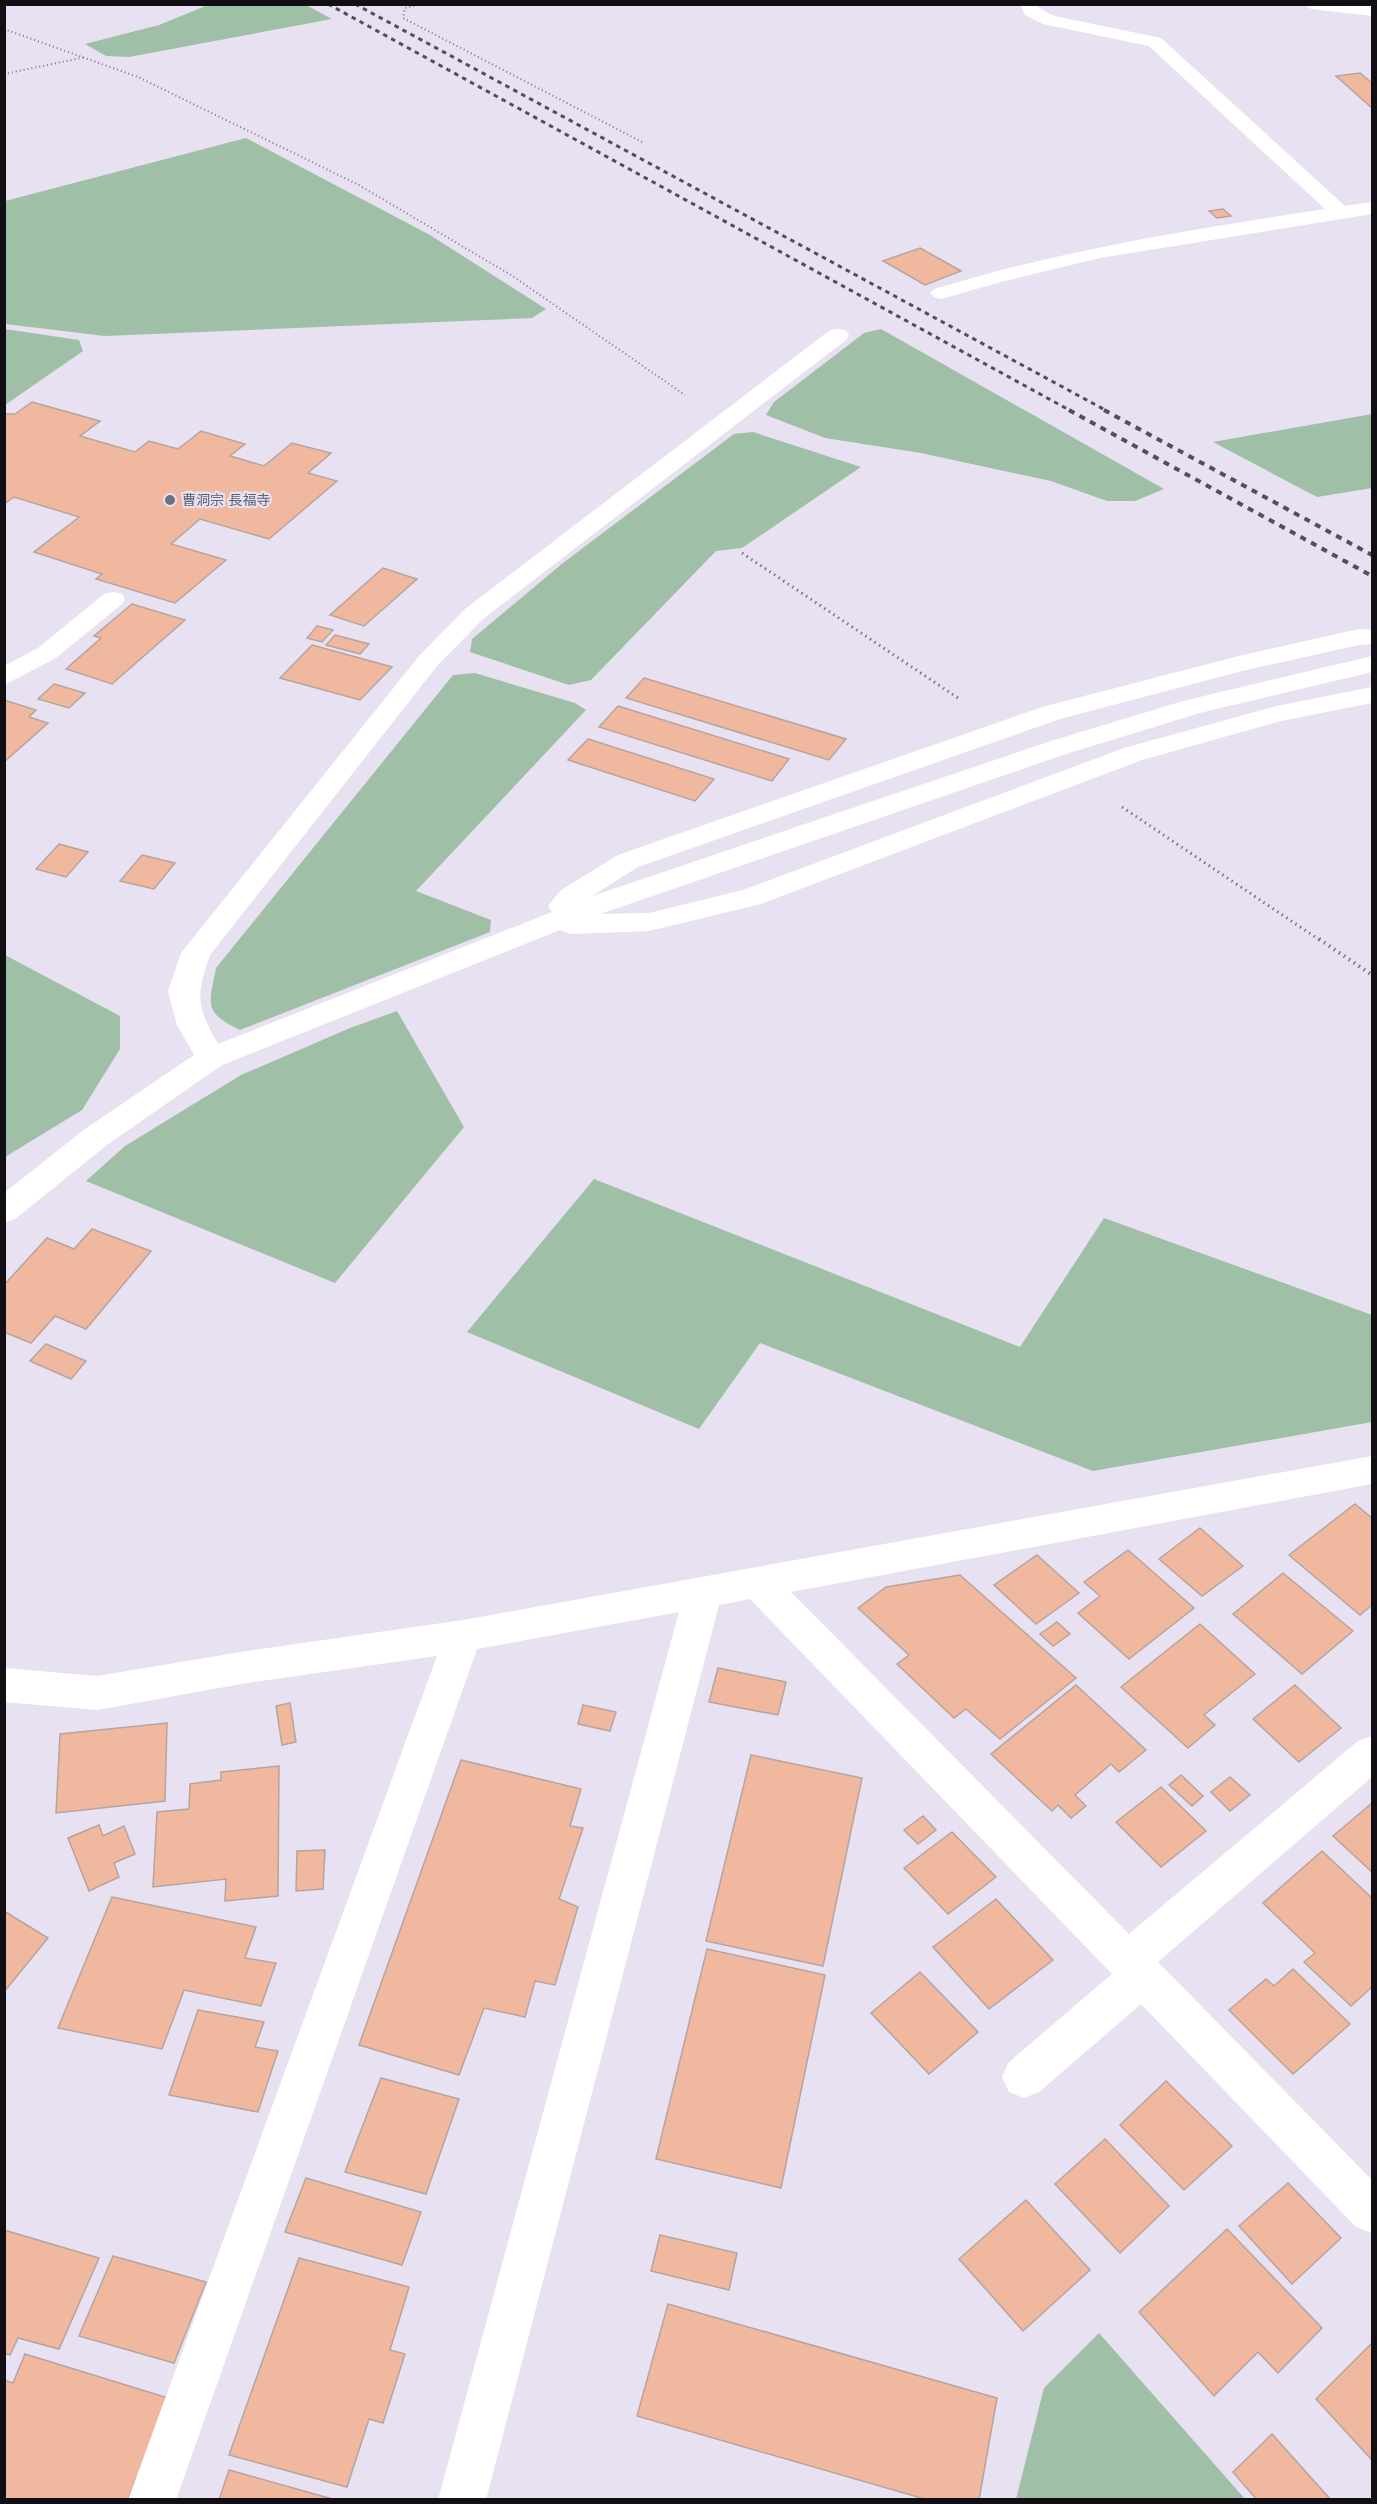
<svg xmlns="http://www.w3.org/2000/svg" width="1377" height="2504" font-family="'DejaVu Sans','Noto Sans JP',sans-serif">
	<style>
		.green { fill: #9fbfa7 }
		.building { fill: #f1b8a0; stroke: #b6a49d; stroke-width: 1.5 }
		.lines { fill: none; stroke-linecap: round; stroke-linejoin: round }
		.path-far2 { stroke: #7c7883; stroke-width: 2; stroke-dasharray: 1 3; stroke-linecap: butt }
		.path-far1 { stroke: #7c7883; stroke-width: 3; stroke-dasharray: 1.5 4; stroke-linecap: butt }
		.path { stroke: #7c7883; stroke-width: 4; stroke-dasharray: 1.5 4.5; stroke-linecap: butt }
		.street { fill: #fff; fill-rule: evenodd }
		.highway { fill: #fff; fill-rule: evenodd }
		.rail-far1 { stroke: #524f57; stroke-width: 3; stroke-dasharray: 4.5 4.5; stroke-linecap: butt }
		.rail { stroke: #524f57; stroke-width: 4; stroke-dasharray: 6 6; stroke-linecap: butt }
		.worship-dot { fill: #6b7280; stroke: #e8e1f2; stroke-width: 2 }
		.labels { text-anchor: middle; dominant-baseline: central; stroke-width: 4.5; stroke-linejoin: round; paint-order: stroke }
		.far-worship-label { font-size: 14px; fill: #5b616d; stroke: #e8e1f2; text-anchor: start }
	</style>
	<rect width="100%" height="100%" fill="#e8e1f2"/>
	<g class="green">
		<path d="M208,5H306L332,19L129,57L106,56L85,44L159,25Z"/>
		<path d="M246,138L430,235L546,309L532,318L105,336L5,324V201Z"/>
		<path d="M5,329L79,340L83,351L5,405Z"/>
		<path d="M881,329L1164,489L1135,501H1107L1051,481L921,453L825,438L766,415L774,402L864,333Z"/>
		<path d="M1372,414V488L1317,497L1213,442Z"/>
		<path d="M753,432L861,467L742,548L716,551L591,680L569,685L470,652L472,639L563,563L734,434Z"/>
		<path d="M475,673L575,703L586,710L416,891L491,920L490,932L240,1030C203,1012 209,1005 216,968L453,675Z"/>
		<path d="M5,955L120,1016V1049L82,1110L5,1157Z"/>
		<path d="M397,1011L464,1127L335,1283L86,1181L125,1146L241,1075L350,1028Z"/>
		<path d="M594,1179L1020,1347L1104,1218L1372,1315V1422L1093,1471L760,1343L699,1429L467,1332Z"/>
		<path d="M1099,2333L1245,2499H1016L1044,2388Z"/>
	</g>
	<g class="building">
		<path d="M1360,73L1372,83V108L1336,76Z"/>
		<path d="M1223,209L1231,216L1217,218L1209,211Z"/>
		<path d="M920,248L961,271L925,285L883,261Z"/>
		<path d="M32,402L100,421L80,436L135,452L149,441L178,449L201,431L245,444L230,456L264,466L292,443L331,453L308,473L337,481L269,539L200,519L171,544L226,560L175,603L96,579L102,574L34,552L79,517L14,497L4,504V414H15Z"/>
		<path d="M383,568L417,579L364,626L330,615Z"/>
		<path d="M132,604L185,620L112,684L66,669L101,638L94,636Z"/>
		<path d="M317,626L333,630L322,642L307,638Z"/>
		<path d="M335,635L369,644L360,654L326,645Z"/>
		<path d="M312,645L392,667L360,700L280,678Z"/>
		<path d="M644,678L846,739L829,760L626,698Z"/>
		<path d="M54,684L85,693L69,708L38,699Z"/>
		<path d="M4,700L36,710L29,717L48,723L4,762Z"/>
		<path d="M618,706L789,759L772,781L599,727Z"/>
		<path d="M588,739L714,779L695,801L568,760Z"/>
		<path d="M59,844L88,852L66,877L36,869Z"/>
		<path d="M142,855L175,863L154,889L120,881Z"/>
		<path d="M92,1229L151,1251L86,1329L55,1316L31,1343L4,1332V1285L47,1238L74,1249Z"/>
		<path d="M46,1344L86,1361L71,1379L30,1361Z"/>
		<path d="M1355,1504L1372,1518V1605L1360,1615L1289,1555Z"/>
		<path d="M1200,1528L1243,1566L1202,1596L1159,1559Z"/>
		<path d="M1128,1550L1194,1608L1129,1659L1078,1613L1100,1596L1084,1582Z"/>
		<path d="M1037,1555L1079,1593L1036,1624L994,1585Z"/>
		<path d="M1283,1573L1353,1631L1302,1674L1233,1614Z"/>
		<path d="M960,1575L1076,1678L1000,1739L966,1709L954,1718L897,1664L909,1655L858,1608L886,1587Z"/>
		<path d="M1057,1622L1070,1634L1053,1646L1040,1634Z"/>
		<path d="M1200,1624L1255,1674L1204,1715L1215,1725L1188,1748L1121,1687Z"/>
		<path d="M718,1668L786,1682L778,1715L709,1702Z"/>
		<path d="M1076,1685L1146,1750L1119,1772L1111,1764L1075,1795L1086,1806L1071,1818L1058,1805L1052,1811L991,1754Z"/>
		<path d="M1295,1685L1341,1728L1299,1762L1253,1719Z"/>
		<path d="M290,1703L296,1742L282,1745L276,1706Z"/>
		<path d="M583,1705L616,1712L610,1731L578,1724Z"/>
		<path d="M167,1723L165,1801L56,1813L60,1734Z"/>
		<path d="M751,1755L862,1778L823,1966L706,1941Z"/>
		<path d="M461,1760L581,1789L570,1826L583,1828L559,1899L578,1907L555,1985L535,1981L525,2017L484,2008L459,2075L359,2045Z"/>
		<path d="M279,1766L278,1896L225,1901L226,1879L153,1887L157,1812L189,1809L190,1784L221,1780V1772Z"/>
		<path d="M1181,1775L1203,1796L1192,1806L1169,1785Z"/>
		<path d="M1230,1777L1250,1795L1230,1811L1211,1792Z"/>
		<path d="M1161,1787L1206,1831L1161,1867L1116,1822Z"/>
		<path d="M1372,1803V1872L1333,1836Z"/>
		<path d="M923,1816L936,1830L918,1844L904,1830Z"/>
		<path d="M99,1825L103,1836L124,1826L135,1854L114,1863L119,1877L89,1891L68,1838Z"/>
		<path d="M952,1832L996,1877L948,1914L904,1868Z"/>
		<path d="M325,1850L323,1889L296,1891L297,1851Z"/>
		<path d="M1322,1851L1372,1898V1987L1351,2006L1304,1962L1315,1953L1263,1903Z"/>
		<path d="M112,1897L256,1927L245,1958L276,1963L261,2006L184,1990L162,2049L58,2028Z"/>
		<path d="M996,1899L1053,1960L989,2009L933,1947Z"/>
		<path d="M4,1911L48,1938L4,1992Z"/>
		<path d="M707,1949L825,1975L781,2188L656,2159Z"/>
		<path d="M1293,1969L1350,2024L1293,2074L1229,2010L1266,1979L1274,1986Z"/>
		<path d="M920,1972L978,2032L929,2074L871,2013Z"/>
		<path d="M198,2010L264,2022L255,2047L278,2051L258,2112L169,2095Z"/>
		<path d="M381,2078L459,2099L426,2194L345,2172Z"/>
		<path d="M1166,2081L1232,2146L1184,2190L1120,2125Z"/>
		<path d="M1105,2139L1169,2206L1120,2253L1055,2184Z"/>
		<path d="M306,2178L421,2212L402,2265L285,2232Z"/>
		<path d="M1288,2183L1341,2238L1292,2284L1239,2226Z"/>
		<path d="M1026,2200L1090,2270L1023,2331L959,2259Z"/>
		<path d="M1227,2229L1322,2328L1278,2373L1258,2352L1214,2396L1139,2312Z"/>
		<path d="M4,2230L99,2258L59,2349L18,2338L10,2355L4,2353Z"/>
		<path d="M660,2235L737,2253L729,2290L651,2271Z"/>
		<path d="M113,2256L206,2282L174,2363L79,2336Z"/>
		<path d="M299,2258L409,2287L390,2350L405,2354L383,2423L369,2419L347,2487L229,2455Z"/>
		<path d="M668,2304L997,2398L979,2500H928L637,2416Z"/>
		<path d="M1372,2343V2460L1316,2399Z"/>
		<path d="M25,2354L168,2398L128,2500H4V2380L13,2383Z"/>
		<path d="M1272,2434L1331,2500H1257L1233,2472Z"/>
		<path d="M229,2470L336,2500H219Z"/>
	</g>
	<g class="lines">
		<g class="path-far2">
			<path d="M422,4L405,8L403,18L644,143"/>
			<path d="M4,29L138,77L357,184L511,275L685,395"/>
			<path d="M4,74L86,57"/>
		</g>
		<g class="path-far1">
			<path d="M742,553L958,698"/>
			<path d="M1122,807L1321,941"/>
		</g>
		<path class="path" d="M1319,939L1372,975"/>
		<g class="street">
			<path d="M1020,4H1038L1039,8L1054,16L1161,38L1345,206L1372,202V214L1100,258L1001,282L941,299L934,297L930,293L934,289C1062,250 1193,229 1325,209L1149,46L1043,24L1025,15Z"/>
			<path d="M838,329L846,330L849,335L846,340L483,619L437,666L210,955C196,996 196,1005 218,1044L552,912L548,906L561,890L618,855L1042,707L1239,656L1359,629L1372,630V644L1359,645L1242,671L1060,719L638,867L592,896L1048,742L1183,701L1372,656V672L1200,713L1066,754L600,914L649,913L743,890L1124,748L1277,706L1372,687V703L1281,721L1142,760L761,904L649,931L571,934L560,930L222,1065L107,1145L15,1219L4,1223V1193L85,1129L194,1055L177,1025L168,991L181,953L419,656L465,609L830,330Z"/>
			<path d="M113,592L122,594L125,599L122,604L56,658L4,685V666L38,648L104,594Z"/>
			<path d="M1372,1456V1484L791,1592L1129,1934L1358,1741L1372,1736V1777L1158,1962L1372,2180V2233L1356,2227L1141,2004L1039,2092L1024,2098L1009,2092L1002,2077L1009,2062L1112,1974L750,1599L719,1605L486,2500H438L679,1612L477,1649L176,2500H128L437,1656L247,1683L97,1710L4,1702V1668L97,1676L247,1651L463,1620Z"/>
		</g>
		<path class="highway" d="M1303,4L1372,6V16L1311,9Z"/>
		<g class="rail-far1">
			<path d="M328,4L1071,411"/>
			<path d="M355,4L1107,411"/>
		</g>
		<g class="rail">
			<path d="M1069,410L1372,576"/>
			<path d="M1104,410L1372,555"/>
		</g>
	</g>
	<circle class="worship-dot" cx="170" cy="500" r="6"/>
	<g class="labels">
		<g class="far-worship-label">
			<text x="182" y="500">曹洞宗 長福寺</text>
		</g>
	</g>
	<rect width="1377" height="2504" fill="none" stroke="#110f14" stroke-width="12"/>
</svg>
